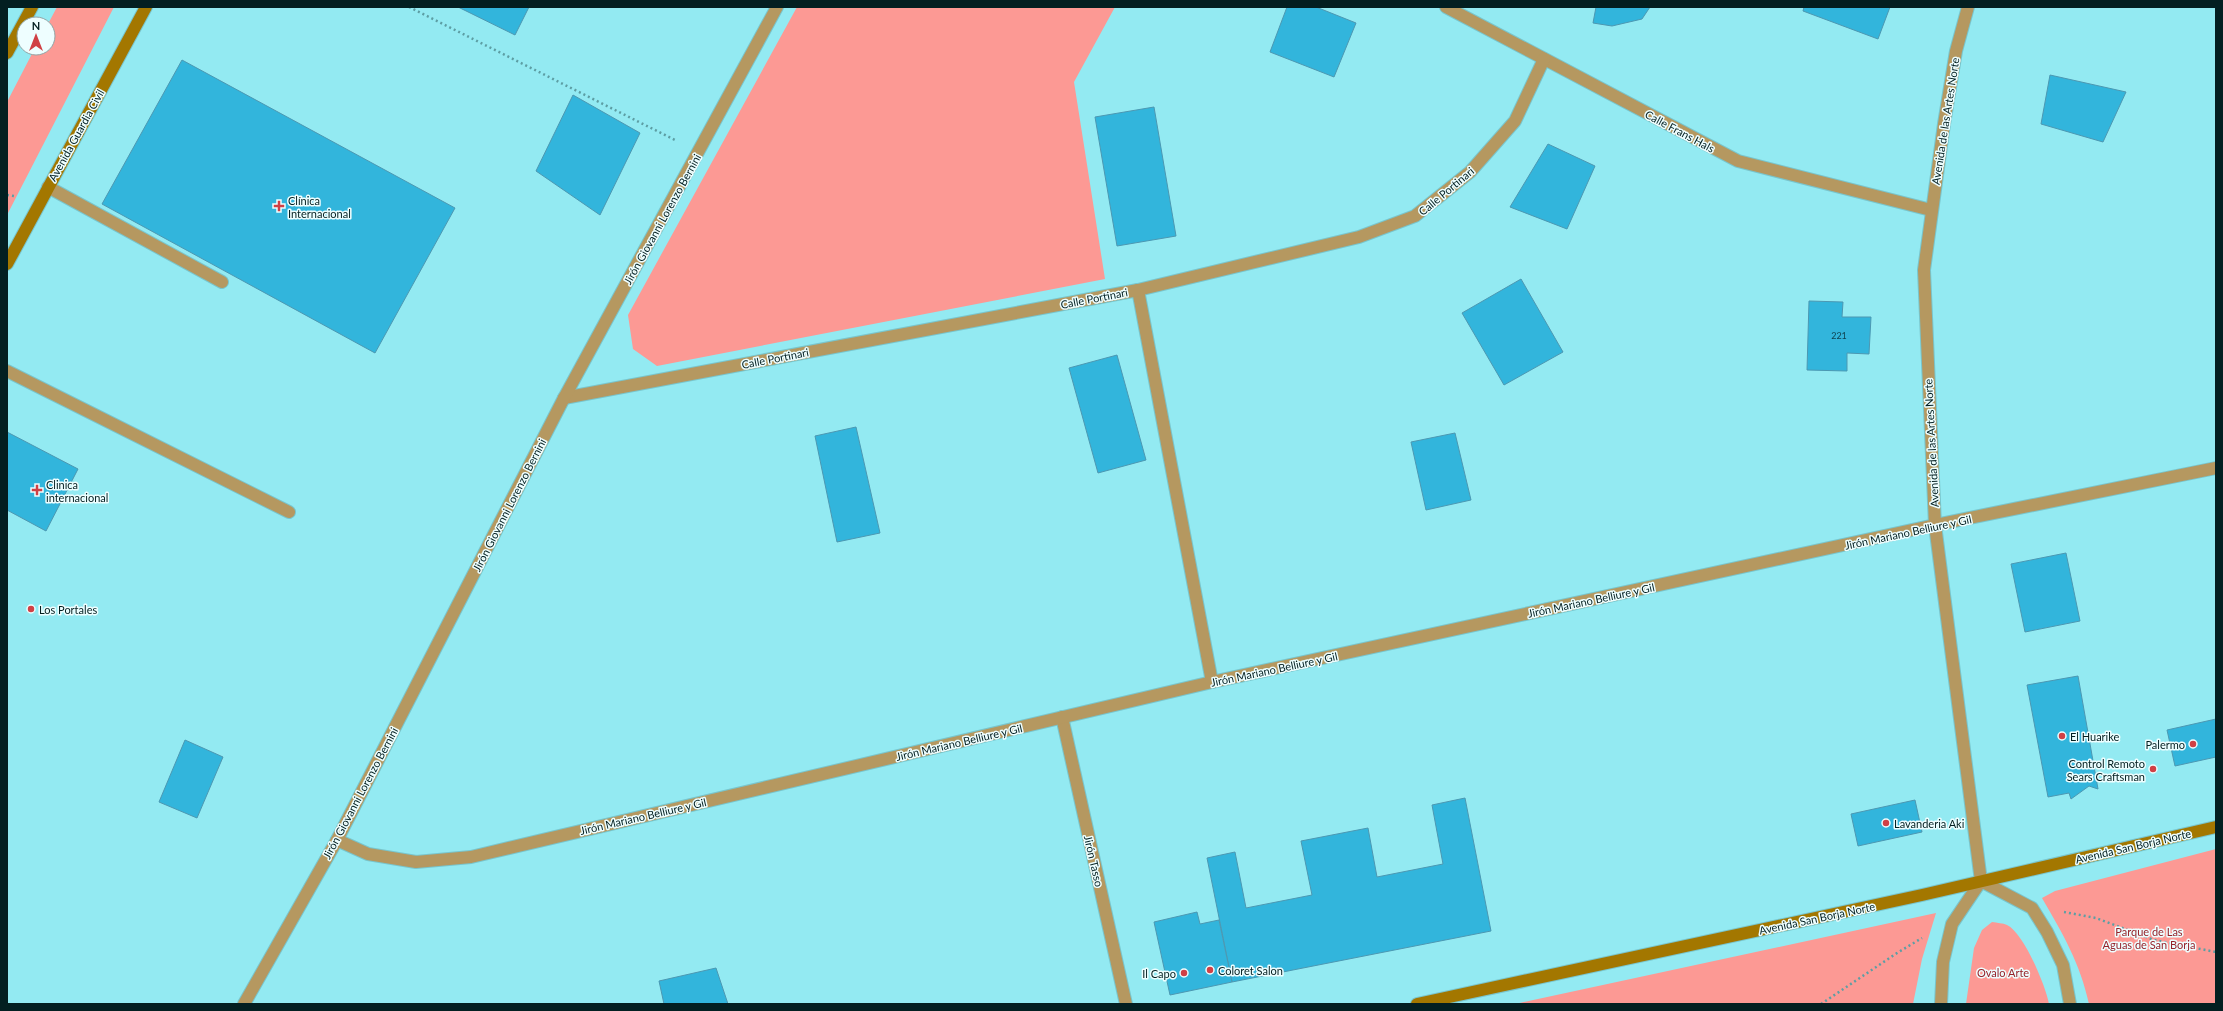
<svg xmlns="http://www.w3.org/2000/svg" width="2223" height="1011" font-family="Lato,sans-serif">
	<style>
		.green { fill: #fc9994 }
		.building { fill: #32b5dc; stroke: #4c98b2 }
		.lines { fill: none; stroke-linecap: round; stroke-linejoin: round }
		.service-casing { stroke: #79c5cc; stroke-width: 14 }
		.pedestrian-casing { stroke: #79c5cc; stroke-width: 14 }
		.minor-casing { stroke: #79c5cc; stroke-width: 14 }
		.tertiary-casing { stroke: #79c5cc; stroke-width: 14 }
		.secondary-casing { stroke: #79c5cc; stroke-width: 14 }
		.path { stroke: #5d9ea4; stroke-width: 2.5; stroke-dasharray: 2 3; stroke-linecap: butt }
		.service { stroke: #b59860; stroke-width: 12 }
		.pedestrian { stroke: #b59860; stroke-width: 12 }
		.minor { stroke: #b59860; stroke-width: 12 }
		.tertiary { stroke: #b59860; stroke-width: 12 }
		.secondary { stroke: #a37700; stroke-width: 12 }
		.poi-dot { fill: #d04045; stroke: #eefeff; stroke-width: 1.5 }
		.labels { text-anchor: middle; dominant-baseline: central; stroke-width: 3; stroke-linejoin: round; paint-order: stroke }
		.number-label { font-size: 9px; fill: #0f4450 }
		.street-label { font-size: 11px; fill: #031f21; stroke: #eefeff }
		.poi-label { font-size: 11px; fill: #031f21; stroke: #eefeff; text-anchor: start }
		.park-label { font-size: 11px; fill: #96222a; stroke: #eefeff }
	</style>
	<rect width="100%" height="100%" fill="#93eaf2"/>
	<g class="green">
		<path d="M57,7H114L7,215V102L35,48H48V24Z"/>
		<path d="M797,7H1115L1074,82L1105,279L657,366L633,349L628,315Z"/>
		<path d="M2216,849V1004H2089C2080,963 2063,934 2042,898L2055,891Z"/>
		<path d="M1936,913L1922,959L1913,1004H1515Z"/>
		<path d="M1992,922C1997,923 2003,923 2007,925C2024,933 2046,987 2049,1004H1966L1974,948L1982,930Z"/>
	</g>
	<g class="building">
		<path d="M458,7H529L515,35Z"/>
		<path d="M1287,7H1316L1356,23L1334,77L1270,52Z"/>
		<path d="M1596,7H1650L1642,19L1612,26L1593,23Z"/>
		<path d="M1804,7H1890L1878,39L1803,11Z"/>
		<path d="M182,60L455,208L375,353L102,204Z"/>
		<path d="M2050,75L2126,92L2103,142L2041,124Z"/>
		<path d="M573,95L640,133L600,215L536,171Z"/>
		<path d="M1154,107L1176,236L1117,246L1095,117Z"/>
		<path d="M1548,144L1595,166L1567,229L1510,207Z"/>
		<path d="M1521,279L1563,352L1504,385L1462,313Z"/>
		<path d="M1809,301L1843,302L1842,317H1871L1869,354L1847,353V371L1807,370Z"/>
		<path d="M1117,355L1146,460L1098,473L1069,368Z"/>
		<path d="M856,427L880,533L837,542L815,436Z"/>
		<path d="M7,432L78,469L46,531L7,510Z"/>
		<path d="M1455,433L1471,500L1426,510L1411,442Z"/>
		<path d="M2066,553L2080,621L2025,632L2011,564Z"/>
		<path d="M2078,676L2098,789L2089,786L2071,799L2069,793L2048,797L2027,685Z"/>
		<path d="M2216,719V757L2175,766L2167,730Z"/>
		<path d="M185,740L223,757L197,818L159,802Z"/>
		<path d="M1465,798L1491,931L1232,982L1207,858L1235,852L1246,908L1312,895L1301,841L1368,828L1377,877L1443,864L1432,805Z"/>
		<path d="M1915,800L1922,832L1858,846L1851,814Z"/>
		<path d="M1197,912L1200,924L1219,920L1232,982L1170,995L1154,922Z"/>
		<path d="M716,968L728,1004H664L659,981Z"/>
	</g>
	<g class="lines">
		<g class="service-casing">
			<g id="service">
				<path d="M48,187L222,282"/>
				<path d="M7,371L289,512"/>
			</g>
		</g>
		<g class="pedestrian-casing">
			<path id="pedestrian" d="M1138,290L1212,682"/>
		</g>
		<g class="minor-casing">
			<g id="minor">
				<path d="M1446,7L1738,161L1931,210"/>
				<path d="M564,398L1138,290L1359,237L1415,216L1470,172L1515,121L1544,59"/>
				<path d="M1062,717L1126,1004"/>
				<path d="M337,840L368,854L416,862L471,857L1212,682L1935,525L2216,468"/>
				<path d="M244,1004L337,840L564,398L777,7"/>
			</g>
		</g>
		<g class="tertiary-casing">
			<g id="tertiary">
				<path d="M1981,881L2032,908L2047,932L2063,965L2070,1004"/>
				<path d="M1941,1004L1943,962L1952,924L1981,881L1935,525L1924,270L1944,124L1956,51L1968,7"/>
			</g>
		</g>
		<g class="secondary-casing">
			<g id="secondary">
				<path d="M7,53L32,7"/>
				<path d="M7,264L146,7"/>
				<path d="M1417,1004L1922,895L2216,827"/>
			</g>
		</g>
		<g class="path">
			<path d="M409,7L675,140"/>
			<path d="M7,195L14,196"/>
			<path d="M2064,912L2096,918L2154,940L2216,952"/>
			<path d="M1821,1004L1897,953L1922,938"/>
		</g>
		<use href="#service" class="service"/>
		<use href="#pedestrian" class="pedestrian"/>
		<use href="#minor" class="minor"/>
		<use href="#tertiary" class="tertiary"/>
		<use href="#secondary" class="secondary"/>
	</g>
	<g class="poi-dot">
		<path d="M277 200h4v4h4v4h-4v4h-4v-4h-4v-4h4z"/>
		<path d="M35 484h4v4h4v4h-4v4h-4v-4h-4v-4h4z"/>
		<circle cx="31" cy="609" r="4"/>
		<circle cx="2062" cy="736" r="4"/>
		<circle cx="2193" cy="744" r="4"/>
		<circle cx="2153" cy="769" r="4"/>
		<circle cx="1886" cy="823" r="4"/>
		<circle cx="1210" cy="970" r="4"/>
		<circle cx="1184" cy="973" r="4"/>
	</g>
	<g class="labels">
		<g class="number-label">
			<text x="1839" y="335">221</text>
		</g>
		<g class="street-label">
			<text transform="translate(1945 121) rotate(-81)">Avenida de las Artes Norte</text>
			<text transform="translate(1680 131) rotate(28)">Calle Frans Hals</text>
			<text transform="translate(76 135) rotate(-61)">Avenida Guardia Civil</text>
			<text transform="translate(1446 191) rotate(-40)">Calle Portinari</text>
			<text transform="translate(662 219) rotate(-61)">Jirón Giovanni Lorenzo Bernini</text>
			<text transform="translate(1094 298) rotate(-11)">Calle Portinari</text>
			<text transform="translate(775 358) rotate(-11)">Calle Portinari</text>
			<text transform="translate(1931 443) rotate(-93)">Avenida de las Artes Norte</text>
			<text transform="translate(509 505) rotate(-63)">Jirón Giovanni Lorenzo Bernini</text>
			<text transform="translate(1908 532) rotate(-12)">Jirón Mariano Belliure y Gil</text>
			<text transform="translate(1591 600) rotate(-12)">Jirón Mariano Belliure y Gil</text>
			<text transform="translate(1274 669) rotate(-12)">Jirón Mariano Belliure y Gil</text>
			<text transform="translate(959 742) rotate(-13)">Jirón Mariano Belliure y Gil</text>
			<text transform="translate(360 793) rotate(-62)">Jirón Giovanni Lorenzo Bernini</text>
			<text transform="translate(643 816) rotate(-13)">Jirón Mariano Belliure y Gil</text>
			<text transform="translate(2133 846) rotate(-13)">Avenida San Borja Norte</text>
			<text transform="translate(1094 861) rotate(77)">Jirón Tasso</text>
			<text transform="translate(1817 918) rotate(-12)">Avenida San Borja Norte</text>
		</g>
		<g class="poi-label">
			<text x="288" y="200">Clínica<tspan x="288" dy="13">Internacional</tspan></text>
			<text x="46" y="484">Clinica<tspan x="46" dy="13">internacional</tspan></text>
			<text x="39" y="609">Los Portales</text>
			<text x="2070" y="736">El Huarike</text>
			<text x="2185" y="744" text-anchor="end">Palermo</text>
			<text x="2145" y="763" text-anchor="end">Control Remoto<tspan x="2145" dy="13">Sears Craftsman</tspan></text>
			<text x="1894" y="823">Lavanderia Aki</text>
			<text x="1218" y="970">Coloret Salon</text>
			<text x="1176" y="973" text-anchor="end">Il Capo</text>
		</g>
		<g class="park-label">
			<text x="2149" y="931">Parque de Las<tspan x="2149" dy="13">Aguas de San Borja</tspan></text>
			<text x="2003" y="972">Ovalo Arte</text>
		</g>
	</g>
	<rect width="2223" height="1011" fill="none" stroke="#031f21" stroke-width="16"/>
	<g transform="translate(36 36)"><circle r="19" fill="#eefeff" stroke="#90a5a6"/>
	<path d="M0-3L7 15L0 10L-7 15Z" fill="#d04045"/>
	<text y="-6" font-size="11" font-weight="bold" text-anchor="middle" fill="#031f21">N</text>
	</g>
</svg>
